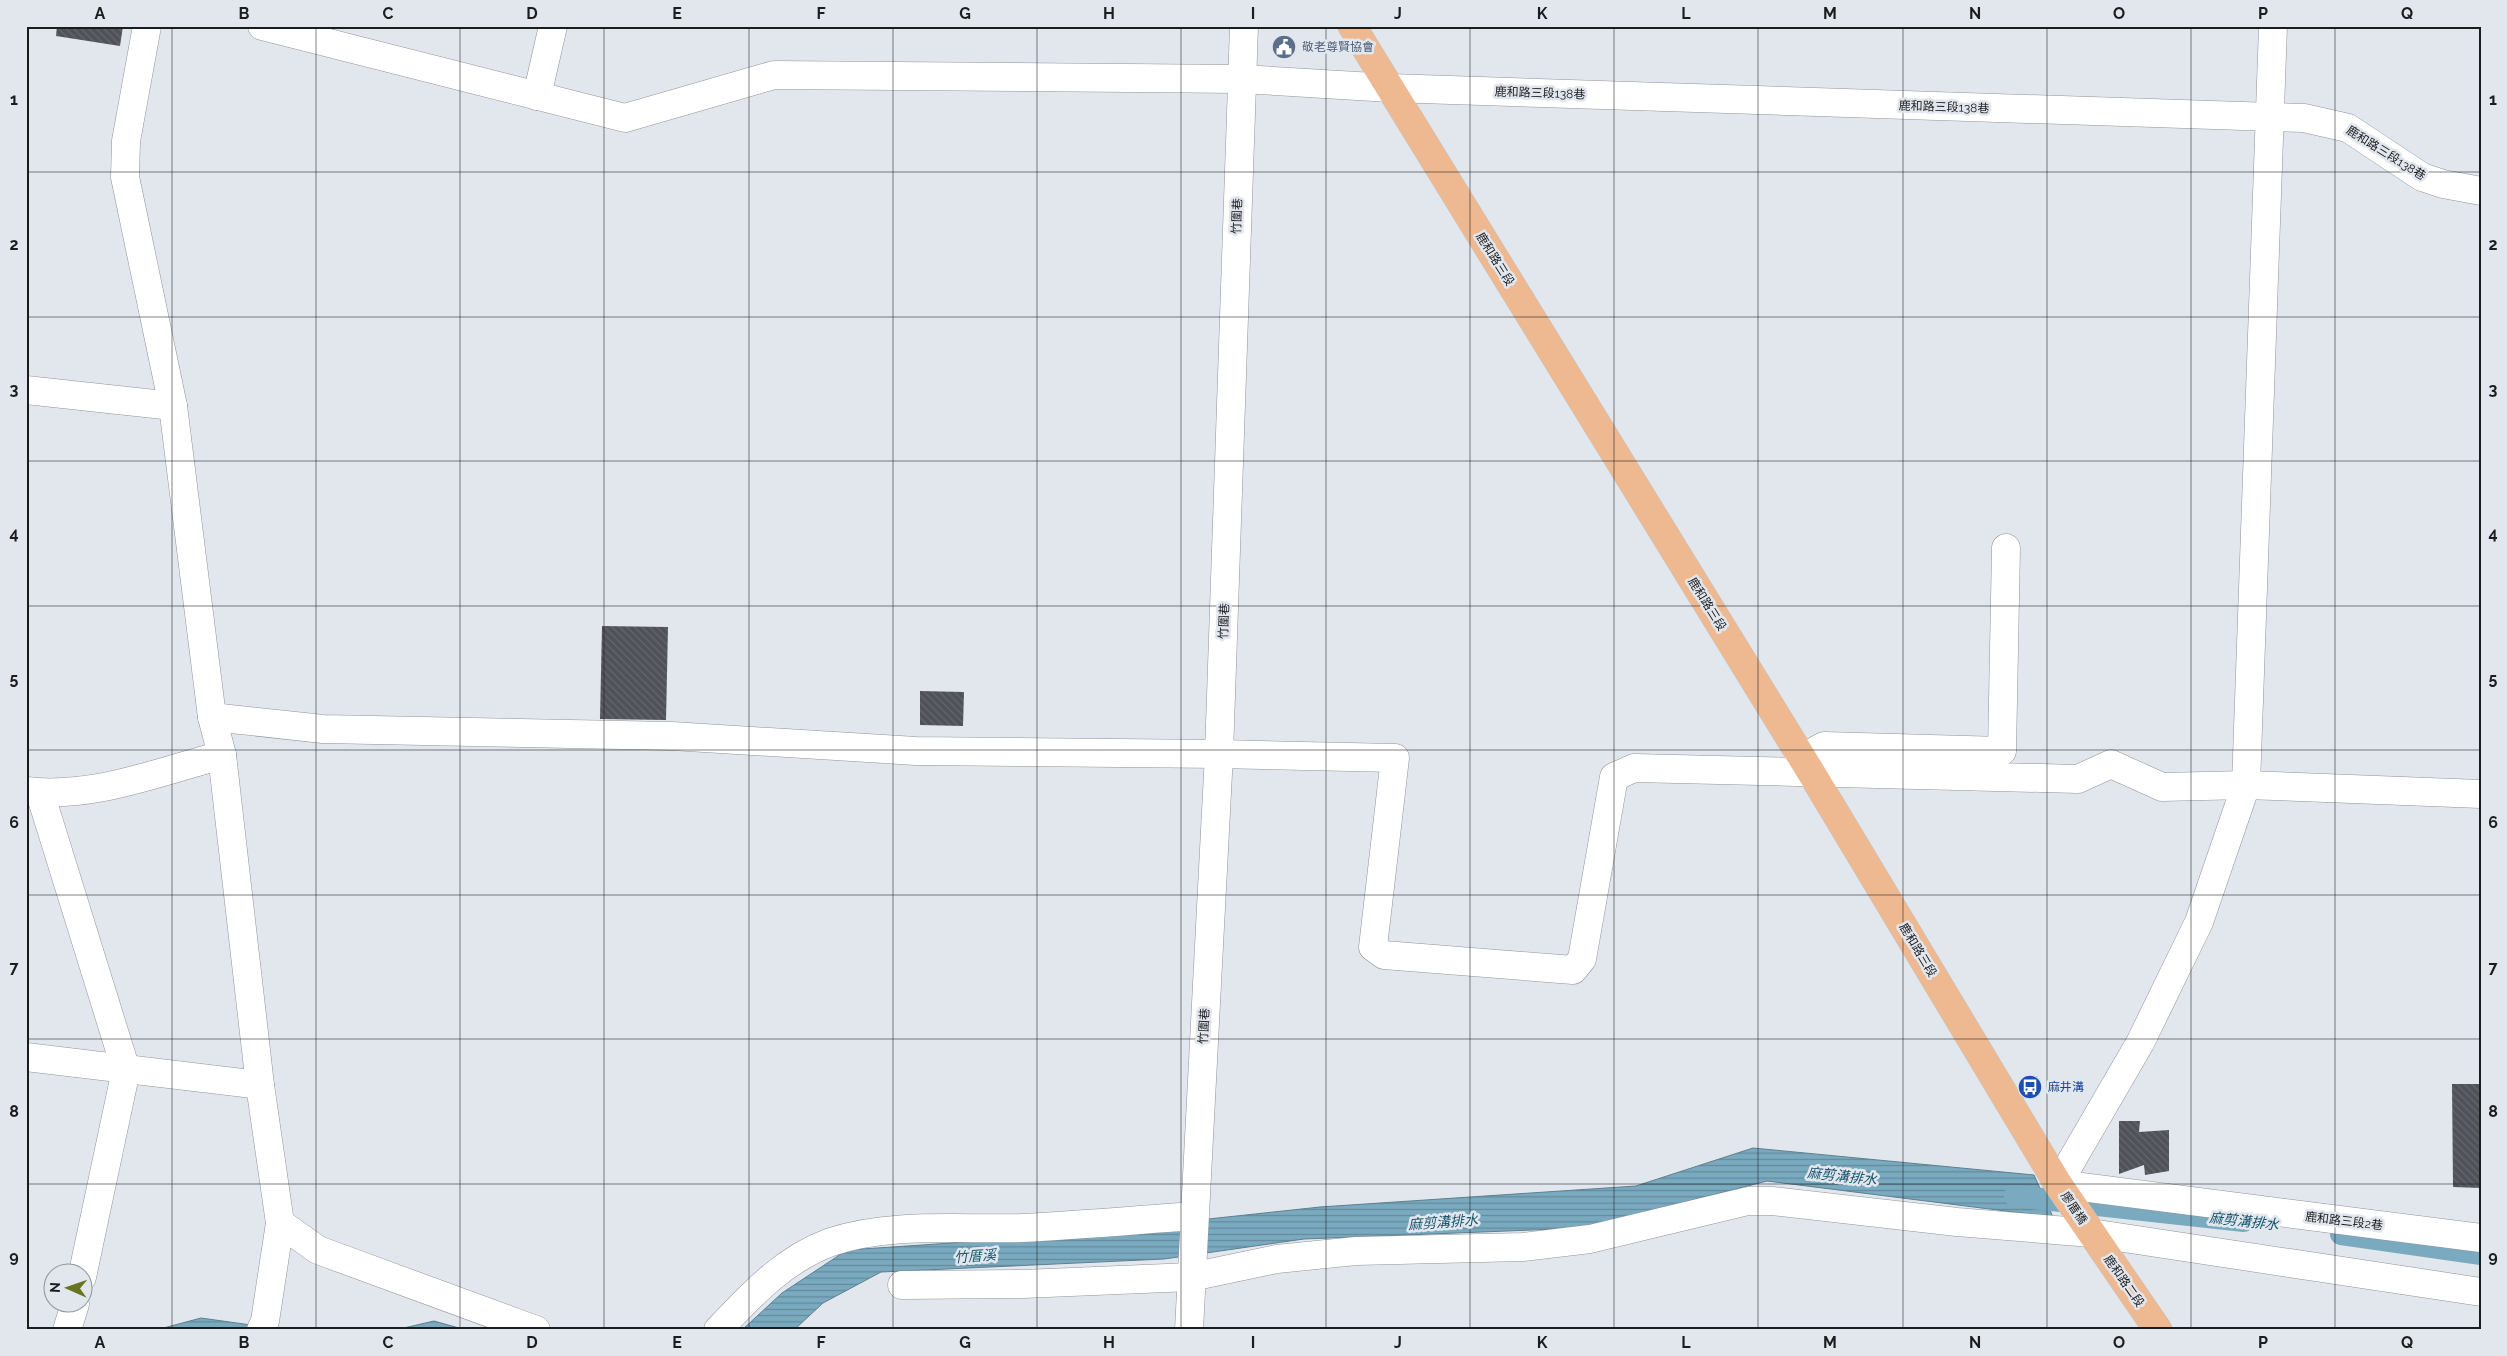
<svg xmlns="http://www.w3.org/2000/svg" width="2507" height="1356" font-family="Raleway,'Noto Sans TC',sans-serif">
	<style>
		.water { fill: url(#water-rules); stroke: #5d7f8f }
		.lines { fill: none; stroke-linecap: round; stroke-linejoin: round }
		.canal { stroke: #7aaac0; stroke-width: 22 }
		.building { fill: url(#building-back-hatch) }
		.minor-casing { stroke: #8f949a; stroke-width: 29 }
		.major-casing { stroke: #c3c4c4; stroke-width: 29 }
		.minor { stroke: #fff; stroke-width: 28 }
		.major { stroke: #eeb990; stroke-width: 28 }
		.grid { fill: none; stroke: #1a1c1e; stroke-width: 1; stroke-opacity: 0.55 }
		.labels { text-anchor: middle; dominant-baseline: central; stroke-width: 5; stroke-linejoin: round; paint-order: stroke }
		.service-label { font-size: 12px; fill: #4e5e75; stroke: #e2e7ee; text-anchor: start }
		.street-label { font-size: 12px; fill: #1a1c1e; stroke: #e2e7ee }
		.transit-label { font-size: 12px; fill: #164399; stroke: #e2e7ee; text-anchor: start }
		.water-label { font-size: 14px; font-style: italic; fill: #16536c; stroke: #e2e7ee }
		.neatline { fill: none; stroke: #1a1c1e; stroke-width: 2 }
		.grid-label { font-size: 16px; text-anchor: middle; font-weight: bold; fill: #1a1c1e }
	</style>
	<defs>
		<pattern id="water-rules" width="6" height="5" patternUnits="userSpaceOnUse" patternTransform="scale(1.25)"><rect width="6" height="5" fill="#7aaac0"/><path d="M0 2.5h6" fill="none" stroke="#638a9b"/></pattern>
		<pattern id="building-back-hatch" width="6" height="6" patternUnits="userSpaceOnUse" patternTransform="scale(1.25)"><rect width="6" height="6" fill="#4f5359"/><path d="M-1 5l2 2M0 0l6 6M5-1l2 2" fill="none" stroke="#64686d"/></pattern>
	</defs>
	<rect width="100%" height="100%" fill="#e2e7ee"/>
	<g class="water">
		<path d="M1753,1148L2034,1175L2053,1217L1767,1181L1583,1228L1304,1239L1164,1259L881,1272L823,1303L794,1330H742L782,1293L847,1250L1041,1237L1320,1207L1636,1186Z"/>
		<path d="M201,1318L287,1330H156Z"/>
		<path d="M434,1321L466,1330H395Z"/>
	</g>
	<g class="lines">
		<g class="canal">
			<path d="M2015,1196L2244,1221"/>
			<path d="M2341,1234L2481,1254"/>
		</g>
	</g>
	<g class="building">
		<path d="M57,26H123L120,46L56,36Z"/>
		<path d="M602,626L668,627L666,720L600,719Z"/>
		<path d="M920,691L964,692L963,726L920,725Z"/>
		<path d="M2452,1084H2481V1188L2453,1187Z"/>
		<path d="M2119,1121H2140L2139,1132L2169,1130V1171L2145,1175L2144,1165L2119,1174Z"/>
	</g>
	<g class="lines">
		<g class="minor-casing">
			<g id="minor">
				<path d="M147,26L126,141L125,177L173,406L212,717L222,755L260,1085L280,1223L265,1321L261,1330"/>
				<path d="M262,26L625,118L774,75L1242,79L1390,88L2304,118L2348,128L2422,177L2443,184L2481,191"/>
				<path d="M2273,26L2246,785L2199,922L2140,1043L2058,1184L2481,1238"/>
				<path d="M537,96L553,26"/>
				<path d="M26,390L173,406"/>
				<path d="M212,717L323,729L672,736L916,751L1219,754L1395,758L1373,947L1384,955L1573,970L1582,959L1614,777L1634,768L2078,779L2111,764L2162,787L2246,785L2481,794"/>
				<path d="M1802,758L1824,746L2002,751L2006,548"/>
				<path d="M26,791C92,799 159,772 222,755"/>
				<path d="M40,793L126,1070L82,1277"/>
				<path d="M26,1057L260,1085"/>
				<path d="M280,1223L318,1250L536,1330"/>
				<path d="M902,1285L1023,1284L1191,1277L1277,1259L1356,1251L1523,1247L1590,1239L1748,1201H1772L1957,1222L2091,1233L2481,1292"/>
				<path d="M67,1330L75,1304"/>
				<path d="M718,1330C751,1295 784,1259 831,1242C891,1222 960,1230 1023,1228C1080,1225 1137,1220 1194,1216"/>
				<path d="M1189,1330L1219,754L1244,26"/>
			</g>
		</g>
		<g class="major-casing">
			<path id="major" d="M1352,26L1812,774L2058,1184L2158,1330"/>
		</g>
		<use href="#minor" class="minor"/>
		<use href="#major" class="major"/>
	</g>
	<path class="grid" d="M172,26V1330M316,26V1330M460,26V1330M604,26V1330M749,26V1330M893,26V1330M1037,26V1330M1181,26V1330M1326,26V1330M1470,26V1330M1614,26V1330M1758,26V1330M1903,26V1330M2047,26V1330M2191,26V1330M2335,26V1330M26,172H2481M26,317H2481M26,461H2481M26,606H2481M26,750H2481M26,895H2481M26,1039H2481M26,1184H2481"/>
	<defs>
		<g id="civic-disc" transform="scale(1.25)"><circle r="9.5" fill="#5c6f8a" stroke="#e2e7ee"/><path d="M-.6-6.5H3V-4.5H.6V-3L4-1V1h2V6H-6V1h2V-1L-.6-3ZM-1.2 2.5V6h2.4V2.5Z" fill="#fff"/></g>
		<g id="bus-disc" transform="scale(1.25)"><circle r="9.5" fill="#1a4fb4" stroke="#e2e7ee"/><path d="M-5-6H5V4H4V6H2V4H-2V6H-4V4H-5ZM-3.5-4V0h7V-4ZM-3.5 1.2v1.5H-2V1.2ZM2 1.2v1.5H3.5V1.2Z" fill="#fff"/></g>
	</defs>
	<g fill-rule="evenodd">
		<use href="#civic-disc" x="1284" y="47"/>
		<use href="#bus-disc" x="2030" y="1087"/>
	</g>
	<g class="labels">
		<g class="service-label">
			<text x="1302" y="47">敬老尊賢協會</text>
		</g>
		<g class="street-label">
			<text transform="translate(1540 93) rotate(2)">鹿和路三段138巷</text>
			<text transform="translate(1944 107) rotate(2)">鹿和路三段138巷</text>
			<text transform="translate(2386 153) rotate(32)">鹿和路三段138巷</text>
			<text transform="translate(1237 216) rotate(-88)">竹圍巷</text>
			<text transform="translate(1495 259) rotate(58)">鹿和路三段</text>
			<text transform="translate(1707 604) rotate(58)">鹿和路三段</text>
			<text transform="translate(1224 621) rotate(-88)">竹圍巷</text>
			<text transform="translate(1918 950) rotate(59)">鹿和路三段</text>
			<text transform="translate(1204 1026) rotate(-87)">竹圍巷</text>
			<text transform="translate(2074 1208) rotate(56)">廖厝橋</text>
			<text transform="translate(2344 1221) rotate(7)">鹿和路三段2巷</text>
			<text transform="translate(2124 1281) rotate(55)">鹿和路二段</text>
		</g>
		<g class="transit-label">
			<text x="2048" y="1087">麻井溝</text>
		</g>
		<g class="water-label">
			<text transform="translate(1842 1176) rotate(6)">麻剪溝排水</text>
			<text transform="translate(2244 1221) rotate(6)">麻剪溝排水</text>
			<text transform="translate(1443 1222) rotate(-4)">麻剪溝排水</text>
			<text transform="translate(975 1256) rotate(-4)">竹厝溪</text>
		</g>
	</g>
	<rect width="2507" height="1356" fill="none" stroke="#e2e7ee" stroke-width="55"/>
	<g transform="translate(68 1288) rotate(272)"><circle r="24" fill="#e2e7ee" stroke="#92969b"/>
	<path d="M0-4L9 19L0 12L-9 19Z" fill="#677420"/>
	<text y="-8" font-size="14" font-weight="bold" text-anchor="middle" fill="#1a1c1e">N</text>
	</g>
	<rect x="28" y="28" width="2452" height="1300" class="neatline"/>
	<g class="grid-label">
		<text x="100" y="19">A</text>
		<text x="244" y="19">B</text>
		<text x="388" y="19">C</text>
		<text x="532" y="19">D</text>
		<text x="677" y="19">E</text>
		<text x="821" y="19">F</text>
		<text x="965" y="19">G</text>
		<text x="1109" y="19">H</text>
		<text x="1253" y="19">I</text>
		<text x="1398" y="19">J</text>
		<text x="1542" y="19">K</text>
		<text x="1686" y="19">L</text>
		<text x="1830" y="19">M</text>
		<text x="1975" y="19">N</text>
		<text x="2119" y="19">O</text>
		<text x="2263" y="19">P</text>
		<text x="2407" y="19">Q</text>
		<text x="14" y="105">1</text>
		<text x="2493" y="105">1</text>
		<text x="14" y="250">2</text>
		<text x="2493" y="250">2</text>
		<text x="14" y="395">3</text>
		<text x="2493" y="395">3</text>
		<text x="14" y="539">4</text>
		<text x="2493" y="539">4</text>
		<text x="14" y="684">5</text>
		<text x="2493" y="684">5</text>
		<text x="14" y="828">6</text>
		<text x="2493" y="828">6</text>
		<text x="14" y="973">7</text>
		<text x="2493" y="973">7</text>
		<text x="14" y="1117">8</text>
		<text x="2493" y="1117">8</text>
		<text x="14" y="1262">9</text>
		<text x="2493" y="1262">9</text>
		<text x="100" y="1348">A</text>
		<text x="244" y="1348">B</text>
		<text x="388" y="1348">C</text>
		<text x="532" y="1348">D</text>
		<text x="677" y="1348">E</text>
		<text x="821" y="1348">F</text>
		<text x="965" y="1348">G</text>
		<text x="1109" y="1348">H</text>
		<text x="1253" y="1348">I</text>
		<text x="1398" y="1348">J</text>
		<text x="1542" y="1348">K</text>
		<text x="1686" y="1348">L</text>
		<text x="1830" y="1348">M</text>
		<text x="1975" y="1348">N</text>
		<text x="2119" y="1348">O</text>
		<text x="2263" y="1348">P</text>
		<text x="2407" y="1348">Q</text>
	</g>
</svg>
